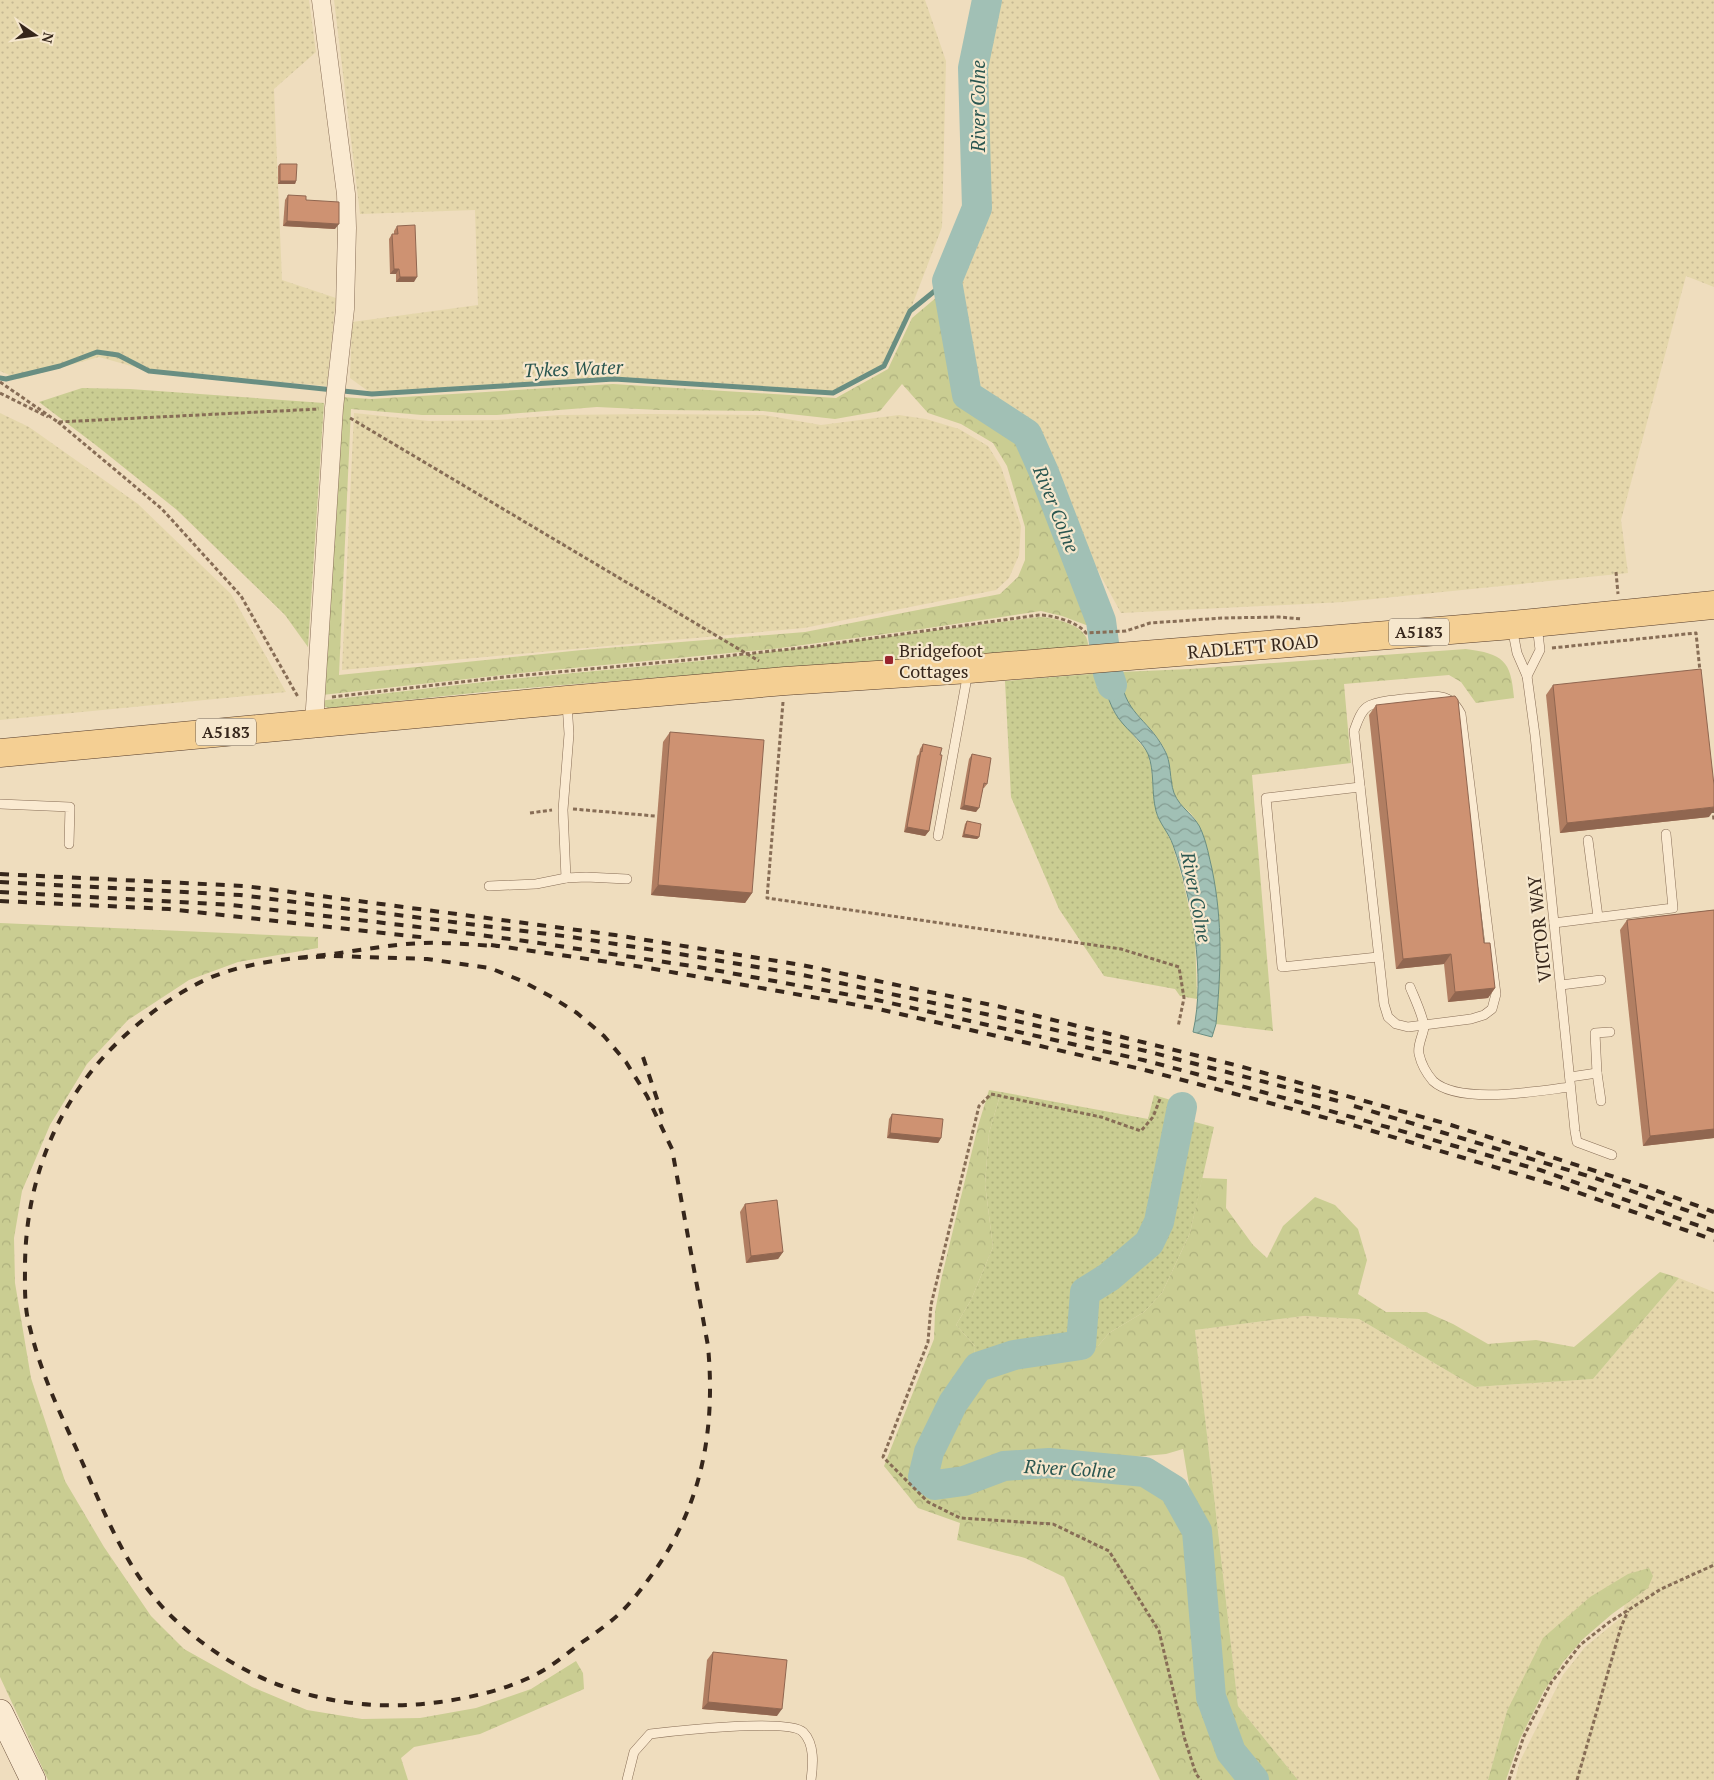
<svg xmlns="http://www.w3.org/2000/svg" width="1714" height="1780" font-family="'PT Serif',serif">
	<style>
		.farmland { fill: url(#farmland-dots) }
		.grass { fill: url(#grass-dots) }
		.forest { fill: url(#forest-crowns); fill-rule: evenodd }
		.water { fill: url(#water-waves); stroke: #698e82 }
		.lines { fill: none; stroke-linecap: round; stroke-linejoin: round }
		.stream { stroke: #698e82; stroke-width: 5 }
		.river { stroke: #a1c0b5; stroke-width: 30 }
		.lane-casing { stroke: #876d56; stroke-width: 10 }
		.street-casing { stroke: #876d56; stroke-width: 19 }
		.secondary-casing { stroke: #694e3a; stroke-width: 26 }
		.primary-casing { stroke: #543b2b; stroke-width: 29 }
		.path { stroke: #876d56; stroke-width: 3; stroke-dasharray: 4 2.5; stroke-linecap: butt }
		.lane { stroke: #faead1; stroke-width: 9 }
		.street { stroke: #faead1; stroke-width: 18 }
		.secondary { stroke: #faead1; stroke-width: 25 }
		.primary { stroke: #f4cf93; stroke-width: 28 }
		.rail { stroke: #36261b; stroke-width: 4; stroke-dasharray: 9 9; stroke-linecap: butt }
		.wall { fill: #b17e62 }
		.shaded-wall { fill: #906650 }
		.building { fill: #ce9272; stroke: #906650 }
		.poi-dot { fill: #98242e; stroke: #f6e7cd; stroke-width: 2 }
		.labels { text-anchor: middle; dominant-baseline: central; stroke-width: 4.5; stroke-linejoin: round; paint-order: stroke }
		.shield { fill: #f6e7cd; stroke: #706050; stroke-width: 1 }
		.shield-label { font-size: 16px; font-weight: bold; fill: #36261b }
		.street-label { font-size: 18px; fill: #36261b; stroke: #f6e7cd }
		.poi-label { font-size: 18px; fill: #36261b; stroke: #f6e7cd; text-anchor: start }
		.water-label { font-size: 19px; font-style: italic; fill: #2a5650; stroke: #f6e7cd }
	</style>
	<defs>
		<pattern id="farmland-dots" width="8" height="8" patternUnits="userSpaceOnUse" patternTransform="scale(1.25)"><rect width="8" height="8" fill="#e5d7ab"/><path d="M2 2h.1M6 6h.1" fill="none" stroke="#c5b893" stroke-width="1.8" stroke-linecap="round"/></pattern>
		<pattern id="grass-dots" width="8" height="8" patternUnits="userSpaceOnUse" patternTransform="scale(1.25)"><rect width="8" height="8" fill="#cacd92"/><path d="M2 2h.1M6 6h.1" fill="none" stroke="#aeb07d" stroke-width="1.8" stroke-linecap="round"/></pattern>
		<pattern id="forest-crowns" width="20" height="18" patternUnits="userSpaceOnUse" patternTransform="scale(1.25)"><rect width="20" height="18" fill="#cacd92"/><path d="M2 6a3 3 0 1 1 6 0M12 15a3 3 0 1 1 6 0" fill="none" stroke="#aeb07d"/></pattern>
		<pattern id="water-waves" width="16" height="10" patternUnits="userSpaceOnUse" patternTransform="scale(1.25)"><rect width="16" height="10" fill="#a1c0b5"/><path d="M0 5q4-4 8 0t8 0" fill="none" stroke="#849c92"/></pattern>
	</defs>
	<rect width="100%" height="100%" fill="#efddbe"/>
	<g class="farmland">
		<path d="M0,0H309L316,52L274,89L282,280L336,298L327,386L149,371L99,357L19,379L0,371Z"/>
		<path d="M334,0H925L946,61L942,227L910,311L884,366L833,393L614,379L372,394L350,378L352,322L478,305L475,210L360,214Z"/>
		<path d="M987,0H1714V287L1686,276L1621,520L1628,573L1344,602L1121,613L1043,470L1027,434L967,395L947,281L977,208L973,68Z"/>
		<path d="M0,413L29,427L138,504L231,594L286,692L0,720Z"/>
		<path d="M354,413L429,421L497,420L559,415L649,414L764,415L821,425L899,415L926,419L959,429L988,446L1001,467L1021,526L1019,555L1009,578L996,590L804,628L342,670Z"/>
		<path d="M1679,1278L1714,1292V1780H1515L1520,1761L1563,1675L1585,1647L1623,1616L1628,1575L1507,1711L1488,1780H1298L1238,1706L1195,1330L1304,1316L1359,1319L1475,1387L1593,1379Z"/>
	</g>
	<g class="grass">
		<path d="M82,388L130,389L324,403L308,647L285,615L177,510L97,446L39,402Z"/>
		<path d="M1039,617C1052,617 1080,624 1086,637C1088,641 1088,645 1089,649L652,678L503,690L329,708L322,706L318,701L511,679L699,661Z"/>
		<path d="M1102,673L1106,693L1114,712L1148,753L1151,767L1156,812L1172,843L1183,881L1195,934L1197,999L1180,996L1175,989L1104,976L1059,909L1011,797L1005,681Z"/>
		<path d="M1001,1092L1148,1119L1154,1095L1194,1107L1191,1121L1214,1127L1190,1233L1162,1293L1144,1312L1109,1333L1087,1359L1031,1364L981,1375L974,1367L975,1346L956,1325L971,1300L993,1247L985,1184L989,1133Z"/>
	</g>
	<g class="forest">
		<path d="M944,291L963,399L1026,438L1095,624L1086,625L1062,616L1041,611L922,629L773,649L521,673L322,695L341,397L371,399L613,384L836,398L888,369L912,318ZM902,384L928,413L961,424L993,443L1007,466L1025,527V560L1018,577L1000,594L805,632L582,650L339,675L351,409L422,415H497L597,407L659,410L763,411L835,419L880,411Z"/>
		<path d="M1466,649C1503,654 1511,660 1514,698L1476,703L1461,682L1449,675L1344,684L1351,763L1252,775L1273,1031L1216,1024C1221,962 1225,900 1203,840C1201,834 1199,824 1195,819C1189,809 1180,808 1174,793C1169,779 1172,762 1164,748C1147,717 1123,714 1120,672L1190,669Z"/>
		<path d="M0,923L318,937V948L238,962L189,980L128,1020L87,1064L50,1125L22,1191L14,1238L15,1283L31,1378L65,1481L104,1547L151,1616L184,1649L252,1687L307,1710L362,1719L420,1718L476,1708L531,1689L576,1661L583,1673L584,1689L480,1734L414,1747L401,1758L408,1780H48L0,1677Z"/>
		<path d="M989,1090L1001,1092L989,1133L985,1184L993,1247L971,1300L956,1325L975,1346L974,1367L951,1400L926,1450L918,1478L935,1490L971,1483L1005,1471L1050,1467L1143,1477L1170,1494L1193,1532L1207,1702L1229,1757L1249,1780H1160L1064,1577L1025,1558L957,1540L960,1523L918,1508L884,1466L934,1339L935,1312L941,1280L978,1126Z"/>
		<path d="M1202,1178L1227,1179L1226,1208L1253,1245L1267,1258L1283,1226L1315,1197L1335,1205L1358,1229L1367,1260L1358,1294L1386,1312H1426L1453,1324L1488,1344L1536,1340L1574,1347C1604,1323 1630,1296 1660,1272L1679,1278L1593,1379L1475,1387L1359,1319L1304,1316L1195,1330L1238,1706L1298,1780H1258L1235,1752L1214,1693L1201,1528L1190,1491L1183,1449L1166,1454L1134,1457L1020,1450L988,1466L957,1473L939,1472L933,1461L951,1422L981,1375L1031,1364L1087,1359L1109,1333L1144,1312L1162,1293L1190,1233Z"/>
		<path d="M1649,1568L1653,1576L1648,1588L1612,1614L1583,1639L1564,1661L1544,1691L1520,1739L1506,1780H1488L1507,1711L1543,1638L1590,1597L1628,1574Z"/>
	</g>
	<path class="water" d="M1120,671C1123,714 1147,717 1164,749C1172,762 1169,779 1174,793C1180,809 1196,815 1202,832C1207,844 1209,857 1212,869C1223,923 1221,970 1216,1024L1212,1037L1193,1032C1206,975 1192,899 1173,845C1169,833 1159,823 1156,811C1151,792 1155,772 1148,754C1143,743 1132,734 1124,725C1110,710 1106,692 1102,673Z"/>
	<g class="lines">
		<path class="stream" d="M0,378L6,379L60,366L97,352L118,355L149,371L372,394L614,379L833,393L884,366L910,311L947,281"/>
		<g class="river">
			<path d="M987,0L973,68L977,208L947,281L967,395L1027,434L1043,470L1101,621L1108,673L1112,685"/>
			<path d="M1182,1107L1159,1222L1149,1243L1109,1277L1085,1292L1081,1345L1014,1355L978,1367L953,1403L929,1452L923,1477L935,1485L964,1481L1004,1466L1049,1463L1145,1472L1174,1490L1197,1531L1211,1697L1231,1752L1254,1780"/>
		</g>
		<g class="lane-casing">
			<g id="lane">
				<path d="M1512,627L1517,653L1527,676L1540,650L1537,625"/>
				<path d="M1527,676L1535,735L1575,1131L1577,1142L1612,1155"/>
				<path d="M1435,696C1448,697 1455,702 1461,714L1496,994L1492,1009L1484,1015L1471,1019L1408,1027L1396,1024L1388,1017L1384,1004L1354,731C1357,723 1360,712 1367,707C1378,699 1420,698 1435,696Z"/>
				<path d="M567,703L569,734L563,810L566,878L586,877L627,879"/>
				<path d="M1360,787L1266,798L1282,967L1378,957"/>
				<path d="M0,804L70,807L69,844"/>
				<path d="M938,836L968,672"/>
				<path d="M1588,840L1598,917"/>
				<path d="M489,886L536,884L566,878"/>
				<path d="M1554,923L1673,908L1666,834"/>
				<path d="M1561,985L1601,980"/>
				<path d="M1410,987C1414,997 1424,1018 1424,1027C1423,1036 1417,1045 1419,1054C1421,1063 1427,1074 1433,1081C1459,1105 1537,1091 1570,1087"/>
				<path d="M1597,1073L1595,1033L1610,1032"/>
				<path d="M1570,1077L1597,1073L1601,1101"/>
				<path d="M627,1780L634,1752L650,1734C674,1731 789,1718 803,1732C815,1744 813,1765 811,1780"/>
			</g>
		</g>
		<g class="street-casing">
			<path id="street" d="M314,724L334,408L345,309L347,228L346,194L321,0"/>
		</g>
		<g class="secondary-casing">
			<path id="secondary" d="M0,1712L33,1780"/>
		</g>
		<g class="primary-casing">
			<path id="primary" d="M0,753L567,700L785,681L969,669L1512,625L1714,605"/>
		</g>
		<g class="path">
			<path d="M0,382L58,422L319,409"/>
			<path d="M0,393L48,417"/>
			<path d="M350,418L759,661"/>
			<path d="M58,422L162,509L241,596L298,697"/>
			<path d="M1616,572L1618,594"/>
			<path d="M1552,648L1696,633L1700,671"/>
			<path d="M332,697L504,677L698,659L809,647L1039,615C1052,615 1078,622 1086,633L1126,631L1150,623L1222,618L1279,617L1302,619"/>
			<path d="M783,702L767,898L1121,949L1179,967L1184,998L1178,1027"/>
			<path d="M573,809L655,816"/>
			<path d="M1713,809L1714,821"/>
			<path d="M530,813L552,810"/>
			<path d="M1160,1099L1153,1117L1141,1131L1101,1117L991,1094L979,1106L931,1305L928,1342L883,1457L928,1502L960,1518L1053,1524L1109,1551L1159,1631L1185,1740L1196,1774L1201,1780"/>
			<path d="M1509,1780L1524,1736L1551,1683L1580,1645L1608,1623L1661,1589L1714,1565"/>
			<path d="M1577,1780L1621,1627L1628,1611"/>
		</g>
		<use href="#lane" class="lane"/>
		<use href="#street" class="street"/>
		<use href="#secondary" class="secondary"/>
		<use href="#primary" class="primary"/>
		<g class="rail">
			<path d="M0,874L245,886L615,935L802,965L1001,1007L1239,1066L1451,1125L1652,1189L1714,1212"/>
			<path d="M0,882L240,895L571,937L692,956L798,974L999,1017L1146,1051L1338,1101"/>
			<path d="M0,892L232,905L435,929L532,942L698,967L877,1000L1143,1060L1234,1084L1540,1170L1714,1231"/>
			<path d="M0,901L169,909L429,938"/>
			<path d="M491,945L643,967L874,1008L1141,1069L1349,1124L1562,1187L1714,1240"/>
			<path d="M298,958L333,956L427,959L490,968L522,981L550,996L577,1013L604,1036L626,1062L647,1096L672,1149L708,1346C716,1433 701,1510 648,1580C639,1592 629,1605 618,1615C607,1625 594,1634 581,1643C569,1652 557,1662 544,1670C513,1688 475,1697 440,1702C339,1716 243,1686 170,1615C124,1569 102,1506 76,1448C58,1409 40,1370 30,1328C24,1308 25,1286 25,1265C26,1173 62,1090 131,1030C155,1009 179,992 207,979C244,963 285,959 324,955C357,951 391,944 424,943C448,942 473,945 498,946"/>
			<path d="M643,1057L662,1114"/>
			<path d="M1354,1106L1595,1178L1714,1220"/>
		</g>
	</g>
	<g class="wall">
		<path d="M280,164L296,181L295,184H278V166Z"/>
		<path d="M288,195L306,200L335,229L283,226L285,200Z"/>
		<path d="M397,226L414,282H396V274H390L389,239L392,234H394V231Z"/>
		<path d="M1553,685L1709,817L1560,833L1546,695Z"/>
		<path d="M1376,705L1484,943L1495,988L1488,998L1448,1002L1444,964L1396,969L1369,715Z"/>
		<path d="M670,732L752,893L745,903L651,895L663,742Z"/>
		<path d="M923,744L929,831L925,836L904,832L917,756L919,754L920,749Z"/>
		<path d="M972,754L987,784L984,788H983L976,812L960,809L969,759Z"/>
		<path d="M967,821L979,837L977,839L962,837L965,824Z"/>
		<path d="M1714,910V1138L1643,1146L1620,930L1627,920Z"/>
		<path d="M892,1114L941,1138L938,1143L887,1138L889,1119Z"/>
		<path d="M745,1204L783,1252L778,1259L746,1263L740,1212Z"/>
		<path d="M713,1652L777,1716L702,1709L707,1660Z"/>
	</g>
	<g class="shaded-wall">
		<path d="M280,181H296L295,184H278Z"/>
		<path d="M287,221L339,224L335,229L283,226Z"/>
		<path d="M394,269H399L396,274H390Z"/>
		<path d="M400,277H417L414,282H396Z"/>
		<path d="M964,805L979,808L976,812L960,809Z"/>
		<path d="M1714,807V810L1709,817L1560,833L1567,823Z"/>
		<path d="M907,827L929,831L925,836L904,832Z"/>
		<path d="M964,834L979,837L977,839L962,837Z"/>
		<path d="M658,885L752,893L745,903L651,895Z"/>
		<path d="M1451,954L1444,964L1396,969L1403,959Z"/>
		<path d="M1495,988L1488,998L1448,1002L1455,992Z"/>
		<path d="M1714,1129V1138L1643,1146L1650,1136Z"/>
		<path d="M890,1133L941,1138L938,1143L887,1138Z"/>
		<path d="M783,1252L778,1259L746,1263L751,1256Z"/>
		<path d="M708,1702L782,1709L777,1716L702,1709Z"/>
	</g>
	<g class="building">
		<path d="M280,164H297L296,181H280Z"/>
		<path d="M288,195L306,196V200L339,202V224L287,221Z"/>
		<path d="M415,225L417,277H400L399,269H394L392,234H398L397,226Z"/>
		<path d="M1701,669L1714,785V807L1567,823L1553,685Z"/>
		<path d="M1455,696L1458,700L1484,943H1490L1495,988L1455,992L1451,954L1403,959L1376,705Z"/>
		<path d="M670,732L764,740L752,893L658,885Z"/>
		<path d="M923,744L942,748L940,755H942L929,831L907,827L921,751L922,752Z"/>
		<path d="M972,754L991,758L987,784L984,783L979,808L964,805Z"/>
		<path d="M967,821L981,824L979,837L964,834Z"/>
		<path d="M1714,910V1129L1650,1136L1627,920Z"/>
		<path d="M892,1114L943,1119L941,1138L890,1133Z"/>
		<path d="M777,1200L783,1252L751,1256L745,1204Z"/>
		<path d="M713,1652L787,1660L782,1709L708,1702Z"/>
	</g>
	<rect class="poi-dot" x="884" y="655" width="10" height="10" rx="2.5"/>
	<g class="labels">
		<g class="shield">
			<rect x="1389" y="618.5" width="60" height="27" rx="4"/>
			<rect x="196" y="718.5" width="60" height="27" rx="4"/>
		</g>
		<g class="shield-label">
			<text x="1419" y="632">A5183</text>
			<text x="226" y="732">A5183</text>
		</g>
		<g class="street-label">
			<text transform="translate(1253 646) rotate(-5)">RADLETT ROAD</text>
			<text transform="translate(1539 929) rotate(-96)">VICTOR WAY</text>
		</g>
		<g class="poi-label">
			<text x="899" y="650">Bridgefoot<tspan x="899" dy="21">Cottages</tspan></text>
		</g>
		<g class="water-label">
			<text transform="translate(977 106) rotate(-90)">River Colne</text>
			<text transform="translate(573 368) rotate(-2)">Tykes Water</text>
			<text transform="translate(1057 509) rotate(68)">River Colne</text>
			<text transform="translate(1197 897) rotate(79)">River Colne</text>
			<text transform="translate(1070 1468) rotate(3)">River Colne</text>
		</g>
	</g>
	<g transform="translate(35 35) rotate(103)" stroke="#f6e7cd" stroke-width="4" paint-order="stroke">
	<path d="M0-4L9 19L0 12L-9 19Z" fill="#36261b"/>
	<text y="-8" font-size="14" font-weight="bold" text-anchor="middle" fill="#36261b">N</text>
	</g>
</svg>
